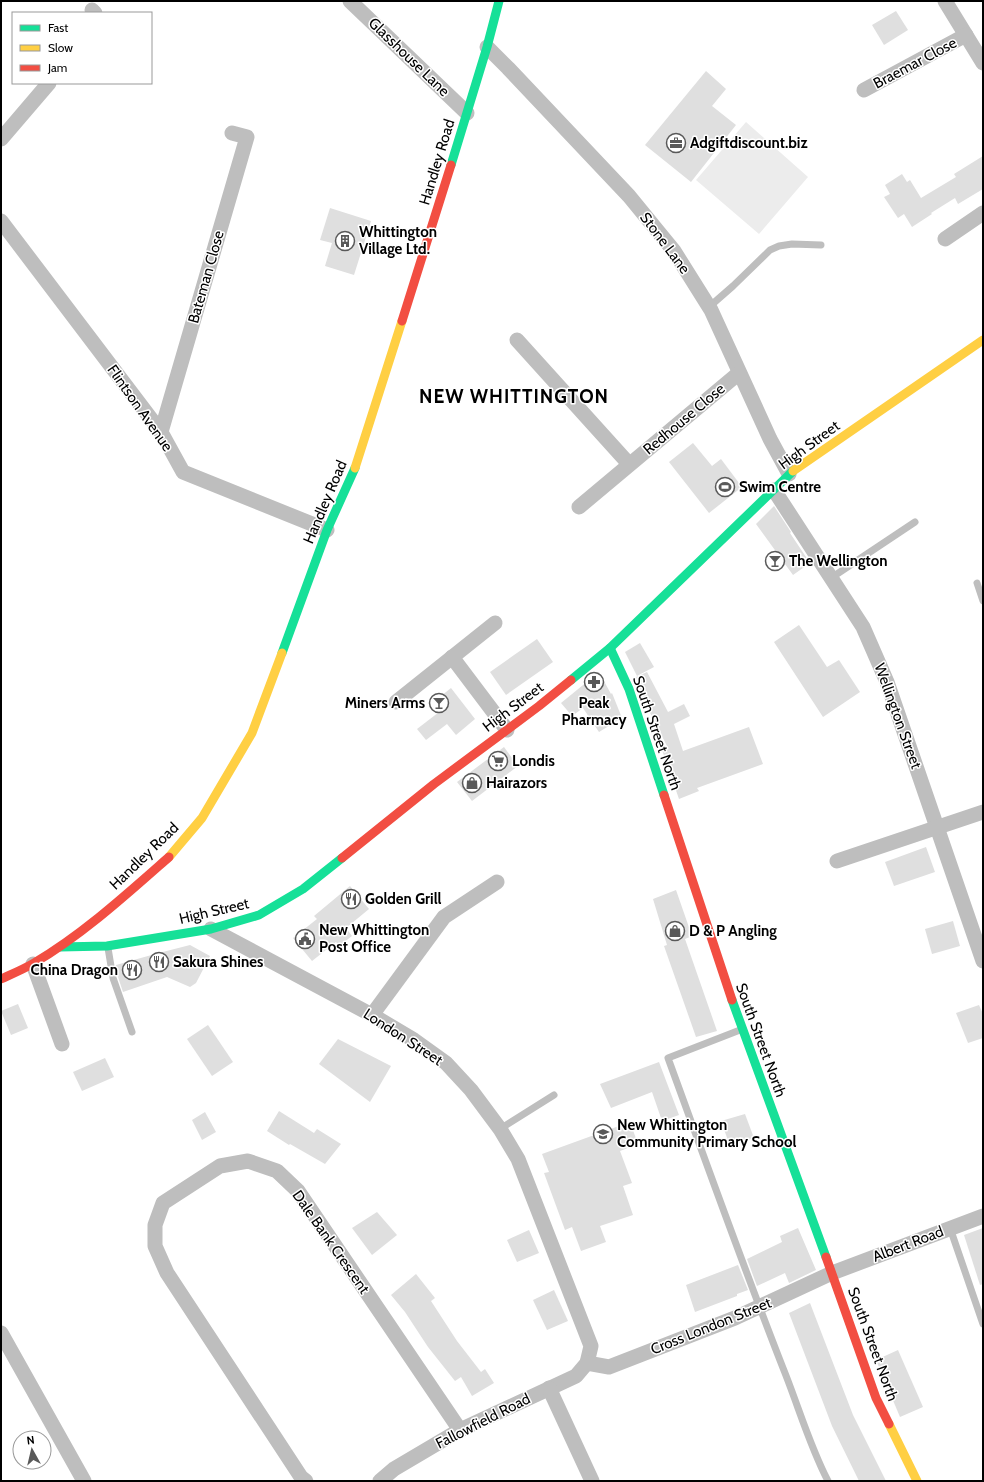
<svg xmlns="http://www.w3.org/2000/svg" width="984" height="1482" font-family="Cabin,sans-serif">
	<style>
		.green { fill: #ececec }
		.building { fill: #dfdfdf }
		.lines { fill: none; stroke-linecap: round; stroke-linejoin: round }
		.lane { stroke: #bebebe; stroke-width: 7 }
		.street { stroke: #bebebe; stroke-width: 15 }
		.fast { stroke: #16e098; stroke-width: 9 }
		.slow { stroke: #ffcf43; stroke-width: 9 }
		.jam { stroke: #f24e42; stroke-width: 9 }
		.labels { text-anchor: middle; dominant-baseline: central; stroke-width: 3; stroke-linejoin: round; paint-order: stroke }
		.street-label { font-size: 15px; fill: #000; stroke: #fff }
		.poi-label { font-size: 15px; font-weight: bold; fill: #000; stroke: #fff; text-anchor: start }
		.district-label { font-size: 19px; font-weight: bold; letter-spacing: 1px; fill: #000; stroke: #fff }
	</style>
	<rect width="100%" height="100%" fill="#fff"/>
	<path class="green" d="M746,122L808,177L759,234L696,180Z"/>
	<g class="building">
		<path d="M896,11L908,30L884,45L872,25Z"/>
		<path d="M706,71L726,89L712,106L736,125L691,182L645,145Z"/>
		<path d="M983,156V189L958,204L955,198L931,213L932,214L912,227L904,214L898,218L884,197L890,194L885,185L902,174L907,182L910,180L921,198L956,177L954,174Z"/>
		<path d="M330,208L371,221L354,275L325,266L332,243L320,240Z"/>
		<path d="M693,443L712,466L721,459L742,487L709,513L669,462Z"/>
		<path d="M774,506L791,532L790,533L810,563L793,575L756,524Z"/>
		<path d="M799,625L827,667L839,660L860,692L823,717L774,642Z"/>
		<path d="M537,639L553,662L506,695L490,672Z"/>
		<path d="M640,643L654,667L637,676L625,652Z"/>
		<path d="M599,672L611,694L612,693L622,718L599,732L583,708L572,716L561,703Z"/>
		<path d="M647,672L668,712L684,704L690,716L674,724L683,751L749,727L763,764L697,788L699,791L679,799L662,750L668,748L647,707L636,677Z"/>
		<path d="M451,688L475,719L456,735L447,724L426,740L417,729L443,709L436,700Z"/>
		<path d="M504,747L518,766L472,801L457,782Z"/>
		<path d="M926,847L935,872L894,886L885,862Z"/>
		<path d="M350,886L369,909L346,928L352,936L339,946L336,942L312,961L293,938L317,919L314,916Z"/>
		<path d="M676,890L692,936L685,939L717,1031L696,1037L664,946L667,945L653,899Z"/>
		<path d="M953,921L960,946L932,954L925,929Z"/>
		<path d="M190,945L210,956L196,983L190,987L167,977L123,992L118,977L116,965L155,954Z"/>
		<path d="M18,1004L28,1028L11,1035L1,1011Z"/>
		<path d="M979,1005L983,1014V1038L968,1043L956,1013Z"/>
		<path d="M208,1025L233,1062L212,1076L187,1039Z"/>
		<path d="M338,1039L391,1066L370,1102L319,1064Z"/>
		<path d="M105,1058L114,1077L82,1091L73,1072Z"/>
		<path d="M659,1062L679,1115L662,1121L652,1092L611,1108L600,1084Z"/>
		<path d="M279,1111L314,1133L317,1129L341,1144L325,1164L290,1144L289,1145L267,1131Z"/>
		<path d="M205,1112L216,1132L202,1140L192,1120Z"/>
		<path d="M745,1114L754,1138L730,1146L721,1121Z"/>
		<path d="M630,1122L638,1144L620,1151L632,1183L623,1186L633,1215L600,1226L606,1242L581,1251L572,1227L565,1230L544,1173L549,1172L542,1154Z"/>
		<path d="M377,1212L397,1235L372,1255L352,1228Z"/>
		<path d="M798,1228L816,1270L789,1283L785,1273L757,1286L747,1259L782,1242L780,1236Z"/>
		<path d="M983,1228V1284L980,1285L964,1235Z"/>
		<path d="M529,1230L539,1253L517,1262L507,1240Z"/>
		<path d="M738,1265L748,1290L737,1294V1296L695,1312L686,1285Z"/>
		<path d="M416,1274L435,1298L431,1301L457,1341L481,1372L485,1369L494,1383L472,1396L461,1377L455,1381L428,1347L405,1312L391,1295Z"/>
		<path d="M554,1290L568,1321L547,1330L533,1300Z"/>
		<path d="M810,1303L853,1415L886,1481H859L832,1426L789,1313Z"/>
		<path d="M898,1350L923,1407L900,1417L876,1360Z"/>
	</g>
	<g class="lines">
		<g class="lane">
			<path d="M709,307L733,286L770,250L779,246L792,244L821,245"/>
			<path d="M831,578L915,522"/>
			<path d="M977,583L983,601"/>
			<path d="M108,948L113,978L132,1032"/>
			<path d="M740,1030L668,1058C706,1162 743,1266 783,1368C798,1405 810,1447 828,1481"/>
			<path d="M500,1129L554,1095"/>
			<path d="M950,1228L983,1324"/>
		</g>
		<g class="street">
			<path d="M350,1L467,113"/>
			<path d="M945,1L983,63"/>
			<path d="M92,10L95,13"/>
			<path d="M487,47L508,68L629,196L674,251L711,310L770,439L789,474"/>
			<path d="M864,90L966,35"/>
			<path d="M1,139L49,83"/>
			<path d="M1,221L161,432L183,472L327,530"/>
			<path d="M945,239L983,213"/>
			<path d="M517,340L629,464"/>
			<path d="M161,432L247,137L232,133"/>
			<path d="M774,490L863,627L887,682L983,961"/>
			<path d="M579,507L739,373"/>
			<path d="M452,657L507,730"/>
			<path d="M396,702L495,623"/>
			<path d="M837,861L983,812"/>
			<path d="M211,929L372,1015L414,1040L446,1063L471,1090L500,1129L518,1159L591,1346L587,1363L576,1376L460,1430L394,1469L380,1481"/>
			<path d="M33,964L62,1044"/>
			<path d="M372,1015L444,917L497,882"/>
			<path d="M1,1333L84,1481"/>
			<path d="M587,1363L609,1367L735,1318L832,1273L983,1216"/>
			<path d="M549,1388L592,1481"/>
			<path d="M306,1481L301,1477L167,1273L155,1246V1225L163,1203L220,1166L248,1161L277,1171L298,1191L460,1430"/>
		</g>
		<g class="fast">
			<path d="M451,165L487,47L499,1"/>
			<path d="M610,648L629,689L664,795"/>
			<path d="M282,653L327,530L355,468"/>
			<path d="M571,680L610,648L793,471"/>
			<path d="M60,947L107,946L211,929L259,915L303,889L342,858"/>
			<path d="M732,1000L826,1257"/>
		</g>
		<g class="slow">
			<path d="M355,468L402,321"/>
			<path d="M793,471L983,340"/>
			<path d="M169,857L202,818L252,733L282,653"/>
			<path d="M889,1424L917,1481"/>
		</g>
		<g class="jam">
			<path d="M402,321L451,165"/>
			<path d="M664,795L732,1000"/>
			<path d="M342,858L434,784L539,706L571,680"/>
			<path d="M1,979C12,974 24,969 34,963C82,935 127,894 169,857"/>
			<path d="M826,1257L876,1398L889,1424"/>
		</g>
	</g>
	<defs>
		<g id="office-ring" transform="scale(1)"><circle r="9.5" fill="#fff" stroke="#595959" stroke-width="1.5"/><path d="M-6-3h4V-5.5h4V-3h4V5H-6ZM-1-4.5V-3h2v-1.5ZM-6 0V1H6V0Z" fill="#595959"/></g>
		<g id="building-ring" transform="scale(1)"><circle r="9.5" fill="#fff" stroke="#595959" stroke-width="1.5"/><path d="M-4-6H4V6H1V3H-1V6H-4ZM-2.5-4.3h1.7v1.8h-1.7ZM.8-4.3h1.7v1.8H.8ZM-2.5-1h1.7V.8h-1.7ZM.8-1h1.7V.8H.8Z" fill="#595959"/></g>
		<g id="stadium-ring" transform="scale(1)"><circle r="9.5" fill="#fff" stroke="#595959" stroke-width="1.5"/><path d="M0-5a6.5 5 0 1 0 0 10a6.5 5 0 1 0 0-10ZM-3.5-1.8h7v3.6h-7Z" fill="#595959"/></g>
		<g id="bar-ring" transform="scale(1)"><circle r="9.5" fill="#fff" stroke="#595959" stroke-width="1.5"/><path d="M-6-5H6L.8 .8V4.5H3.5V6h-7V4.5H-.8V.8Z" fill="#595959"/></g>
		<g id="pharmacy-ring" transform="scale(1)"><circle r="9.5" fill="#fff" stroke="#595959" stroke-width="1.5"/><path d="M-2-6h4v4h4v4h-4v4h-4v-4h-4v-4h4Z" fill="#595959"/></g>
		<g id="supermarket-ring" transform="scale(1)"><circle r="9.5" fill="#fff" stroke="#595959" stroke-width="1.5"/><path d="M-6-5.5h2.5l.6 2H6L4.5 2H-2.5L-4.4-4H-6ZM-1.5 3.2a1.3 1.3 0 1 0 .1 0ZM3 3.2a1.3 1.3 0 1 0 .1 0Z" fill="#595959"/></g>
		<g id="shop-ring" transform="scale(1)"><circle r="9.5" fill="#fff" stroke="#595959" stroke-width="1.5"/><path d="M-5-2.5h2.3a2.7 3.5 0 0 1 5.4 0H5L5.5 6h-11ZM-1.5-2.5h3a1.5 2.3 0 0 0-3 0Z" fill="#595959"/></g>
		<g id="restaurant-ring" transform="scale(1)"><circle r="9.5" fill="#fff" stroke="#595959" stroke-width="1.5"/><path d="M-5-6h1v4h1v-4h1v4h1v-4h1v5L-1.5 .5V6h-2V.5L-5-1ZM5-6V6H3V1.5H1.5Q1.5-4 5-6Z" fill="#595959"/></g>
		<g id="civic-ring" transform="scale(1)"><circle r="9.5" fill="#fff" stroke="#595959" stroke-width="1.5"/><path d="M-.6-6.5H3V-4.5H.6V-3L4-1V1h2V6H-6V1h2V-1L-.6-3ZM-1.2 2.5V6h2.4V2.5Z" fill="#595959"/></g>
		<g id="school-ring" transform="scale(1)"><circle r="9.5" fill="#fff" stroke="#595959" stroke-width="1.5"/><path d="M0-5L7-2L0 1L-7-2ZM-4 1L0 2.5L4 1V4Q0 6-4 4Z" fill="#595959"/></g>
	</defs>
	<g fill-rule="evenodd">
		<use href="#office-ring" x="676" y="143"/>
		<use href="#building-ring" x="345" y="241"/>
		<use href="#stadium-ring" x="725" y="487"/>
		<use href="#bar-ring" x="775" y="561"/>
		<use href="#pharmacy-ring" x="594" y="682"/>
		<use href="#bar-ring" x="439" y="703"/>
		<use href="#supermarket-ring" x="498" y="761"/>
		<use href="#shop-ring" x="472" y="783"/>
		<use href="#restaurant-ring" x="351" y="899"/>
		<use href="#shop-ring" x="675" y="931"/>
		<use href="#civic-ring" x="305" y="939"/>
		<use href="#restaurant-ring" x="159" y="962"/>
		<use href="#restaurant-ring" x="132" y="970"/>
		<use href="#school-ring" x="603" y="1134"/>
	</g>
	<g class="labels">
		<g class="street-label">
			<text transform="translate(409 57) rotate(44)">Glasshouse Lane</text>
			<text transform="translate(915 63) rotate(-28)">Braemar Close</text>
			<text transform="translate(437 162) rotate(-73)">Handley Road</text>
			<text transform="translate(665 243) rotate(53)">Stone Lane</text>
			<text transform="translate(206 277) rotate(-74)">Bateman Close</text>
			<text transform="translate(140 408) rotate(55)">Flintson Avenue</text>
			<text transform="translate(684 419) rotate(-40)">Redhouse Close</text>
			<text transform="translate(809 445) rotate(-36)">High Street</text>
			<text transform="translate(325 502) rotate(-67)">Handley Road</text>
			<text transform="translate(513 707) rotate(-37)">High Street</text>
			<text transform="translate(898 716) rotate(70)">Wellington Street</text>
			<text transform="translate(657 733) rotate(71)">South Street North</text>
			<text transform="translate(144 856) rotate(-44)">Handley Road</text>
			<text transform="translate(214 911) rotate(-13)">High Street</text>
			<text transform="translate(403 1037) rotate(33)">London Street</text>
			<text transform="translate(761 1040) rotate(70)">South Street North</text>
			<text transform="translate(331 1242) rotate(55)">Dale Bank Crescent</text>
			<text transform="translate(908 1244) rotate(-21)">Albert Road</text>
			<text transform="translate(711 1326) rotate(-22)">Cross London Street</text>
			<text transform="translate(873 1344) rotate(70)">South Street North</text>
			<text transform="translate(483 1421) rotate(-27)">Fallowfield Road</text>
		</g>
		<g class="poi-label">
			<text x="690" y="143">Adgiftdiscount.biz</text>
			<text x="359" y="232">Whittington<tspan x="359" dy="17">Village Ltd.</tspan></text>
			<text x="739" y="487">Swim Centre</text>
			<text x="789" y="561">The Wellington</text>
			<text x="425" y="703" text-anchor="end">Miners Arms</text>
			<text x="594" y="703" text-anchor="middle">Peak<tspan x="594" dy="17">Pharmacy</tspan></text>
			<text x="512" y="761">Londis</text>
			<text x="486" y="783">Hairazors</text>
			<text x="365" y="899">Golden Grill</text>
			<text x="319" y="930">New Whittington<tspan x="319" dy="17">Post Office</tspan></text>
			<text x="689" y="931">D &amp; P Angling</text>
			<text x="173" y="962">Sakura Shines</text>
			<text x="118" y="970" text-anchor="end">China Dragon</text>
			<text x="617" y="1125">New Whittington<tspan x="617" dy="17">Community Primary School</tspan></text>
		</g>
		<g class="district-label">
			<text x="514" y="396">NEW WHITTINGTON</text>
		</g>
	</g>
	<rect width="984" height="1482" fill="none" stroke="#000000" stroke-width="4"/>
	<rect x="12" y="12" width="140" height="72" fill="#ffffff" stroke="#999999"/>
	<rect x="20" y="25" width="20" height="6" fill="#16e098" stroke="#999999"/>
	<text x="48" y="32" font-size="12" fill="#000000">Fast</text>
	<rect x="20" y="45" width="20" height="6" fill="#ffcf43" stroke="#999999"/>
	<text x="48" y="52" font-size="12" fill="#000000">Slow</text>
	<rect x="20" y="65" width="20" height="6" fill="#f24e42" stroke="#999999"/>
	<text x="48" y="72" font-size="12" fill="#000000">Jam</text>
	<g transform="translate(32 1450) rotate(352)"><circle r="19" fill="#ffffff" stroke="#999999"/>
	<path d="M0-3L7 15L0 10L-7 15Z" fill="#595959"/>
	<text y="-6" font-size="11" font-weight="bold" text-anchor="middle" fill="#000000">N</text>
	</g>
</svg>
